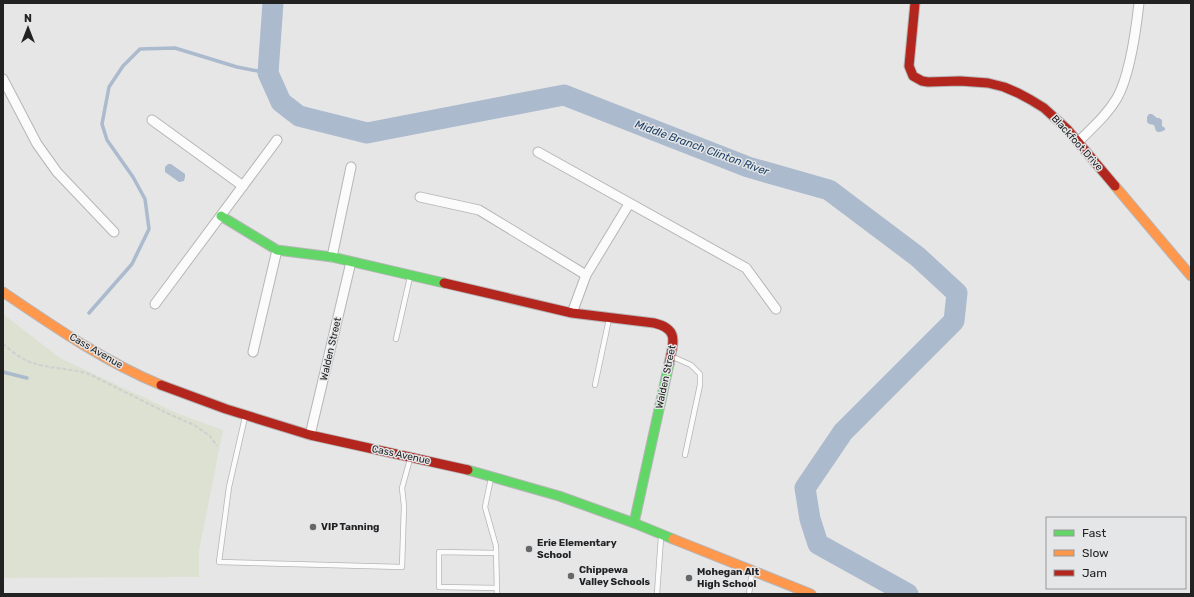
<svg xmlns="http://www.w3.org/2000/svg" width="1194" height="597" font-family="Rubik,sans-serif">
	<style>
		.green { fill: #dde1d2 }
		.water { fill: #abbacc }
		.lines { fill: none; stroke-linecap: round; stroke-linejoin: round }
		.stream { stroke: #abbacc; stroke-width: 3.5 }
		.river { stroke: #abbacc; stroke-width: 21 }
		.lane-casing { stroke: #b6b6b7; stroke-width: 6 }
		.street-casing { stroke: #b6b6b7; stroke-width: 11 }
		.fast-casing { stroke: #b6b6b7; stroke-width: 11 }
		.slow-casing { stroke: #b6b6b7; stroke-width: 11 }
		.jam-casing { stroke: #b6b6b7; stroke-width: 11 }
		.path { stroke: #cfcfd0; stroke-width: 2; stroke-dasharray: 4 2; stroke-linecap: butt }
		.lane { stroke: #fbfbfb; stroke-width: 4.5 }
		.street { stroke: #fbfbfb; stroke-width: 9 }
		.fast { stroke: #63d668; stroke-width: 9 }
		.slow { stroke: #ff974d; stroke-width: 9 }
		.jam { stroke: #b3261e; stroke-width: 9 }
		.poi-dot { fill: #676768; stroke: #e5e6e8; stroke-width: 1.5 }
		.labels { text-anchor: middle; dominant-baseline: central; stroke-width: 3; stroke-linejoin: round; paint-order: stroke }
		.street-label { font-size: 10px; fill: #222223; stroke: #e5e6e8 }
		.poi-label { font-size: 10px; font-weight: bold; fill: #222223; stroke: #e5e6e8; text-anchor: start }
		.water-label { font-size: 11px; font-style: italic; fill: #1f4064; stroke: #e5e6e8 }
	</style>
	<rect width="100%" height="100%" fill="#e6e6e7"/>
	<path class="green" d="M3,314L60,358L179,414L223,430L199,551V577L3,578Z"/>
	<g class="water">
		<path d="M1149,114H1152L1157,118H1159L1162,120V126L1165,128V130L1160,132H1158L1156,131L1154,125L1149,124L1147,122V117Z"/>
		<path d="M168,164H171L185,174V177L184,181L179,182L165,172V167Z"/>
	</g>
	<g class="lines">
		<g class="stream">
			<path d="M89,313L132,264L149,229L145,199L133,177L107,140L102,124L109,87L123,66L140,49L175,48L237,67L268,73"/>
			<path d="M3,372L27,378"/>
		</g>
		<path class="river" d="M273,3L268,73L281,102L299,116L367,133L564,95L748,167L829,190L918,257L957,293L954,321L843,432L805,488L810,519L818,544L908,594"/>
		<g class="lane-casing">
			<g id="lane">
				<path d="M396,339L410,277"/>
				<path d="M673,357L691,365L700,374V385L685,455"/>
				<path d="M595,385L609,319"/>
				<path d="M245,417L229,487L219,562L402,567L404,506L402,488L410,459"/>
				<path d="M491,478L485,507L496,546L497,594"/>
				<path d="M496,553L439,552V587L497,588"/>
				<path d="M657,594L661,537"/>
				<path d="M749,594L752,572"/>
			</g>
		</g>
		<g class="street-casing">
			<g id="street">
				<path d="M3,79L37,144L57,172L114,232"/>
				<path d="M152,120L243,186"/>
				<path d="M1078,142C1092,128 1107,115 1117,98C1130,75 1136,30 1139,3"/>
				<path d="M538,152L746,268L776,309"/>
				<path d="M420,197L479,210L586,275"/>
				<path d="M332,257L351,167"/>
				<path d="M155,304L277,140"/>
				<path d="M572,313L586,275L629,204"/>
				<path d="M253,352L277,250"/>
				<path d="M310,435L351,262"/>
			</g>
		</g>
		<g class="fast-casing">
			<g id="fast">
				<path d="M221,216L277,250L332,257L444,283"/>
				<path d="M468,470L559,496L634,523L673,539"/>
				<path d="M634,523L669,364"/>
			</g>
		</g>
		<g class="slow-casing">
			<g id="slow">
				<path d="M1115,186L1191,276"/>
				<path d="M3,292C53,326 105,362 161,385"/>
				<path d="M673,539L811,594"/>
			</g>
		</g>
		<g class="jam-casing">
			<g id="jam">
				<path d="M915,3L909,66L913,76L922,81L928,82L960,81L988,83L1004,87L1018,93L1031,100L1044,108L1067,129L1115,186"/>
				<path d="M444,283L572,313L654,323C680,329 673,343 669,364"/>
				<path d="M161,385L226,409L310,435L468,470"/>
			</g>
		</g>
		<path class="path" d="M3,344C11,351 20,358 30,362C48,369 70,368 89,374L169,414L194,425L210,436L217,446"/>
		<use href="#lane" class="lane"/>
		<use href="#street" class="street"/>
		<use href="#fast" class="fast"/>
		<use href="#slow" class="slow"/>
		<use href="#jam" class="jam"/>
	</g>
	<g class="poi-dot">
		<circle cx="313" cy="527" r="4"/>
		<circle cx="529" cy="549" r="4"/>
		<circle cx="571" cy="576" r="4"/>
		<circle cx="689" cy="578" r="4"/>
	</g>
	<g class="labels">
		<g class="street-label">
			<text transform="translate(1077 143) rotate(48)">Blackfoot Drive</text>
			<text transform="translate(331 349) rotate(-77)">Walden Street</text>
			<text transform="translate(96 351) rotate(30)">Cass Avenue</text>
			<text transform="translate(666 377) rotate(-78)">Walden Street</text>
			<text transform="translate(401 455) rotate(12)">Cass Avenue</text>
		</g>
		<g class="poi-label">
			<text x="321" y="527">VIP Tanning</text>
			<text x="537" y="543">Erie Elementary<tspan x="537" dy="12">School</tspan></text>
			<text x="579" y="570">Chippewa<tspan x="579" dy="12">Valley Schools</tspan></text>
			<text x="697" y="572">Mohegan Alt<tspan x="697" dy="12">High School</tspan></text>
		</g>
		<g class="water-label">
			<text transform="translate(702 148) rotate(20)">Middle Branch Clinton River</text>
		</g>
	</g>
	<rect width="1194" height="597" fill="none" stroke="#222223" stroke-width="8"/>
	<rect x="1046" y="517" width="140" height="72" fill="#e5e6e8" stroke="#979899"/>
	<rect x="1054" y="530" width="20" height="6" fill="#63d668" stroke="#979899"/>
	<text x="1082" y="537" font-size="12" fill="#222223">Fast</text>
	<rect x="1054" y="550" width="20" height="6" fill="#ff974d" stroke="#979899"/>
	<text x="1082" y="557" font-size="12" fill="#222223">Slow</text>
	<rect x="1054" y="570" width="20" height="6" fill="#b3261e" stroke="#979899"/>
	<text x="1082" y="577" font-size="12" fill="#222223">Jam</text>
	<g transform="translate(28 28)" stroke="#e5e6e8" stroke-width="3" paint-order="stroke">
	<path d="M0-3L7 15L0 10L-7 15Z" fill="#222223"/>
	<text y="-6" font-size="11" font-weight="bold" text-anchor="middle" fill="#222223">N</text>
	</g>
</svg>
